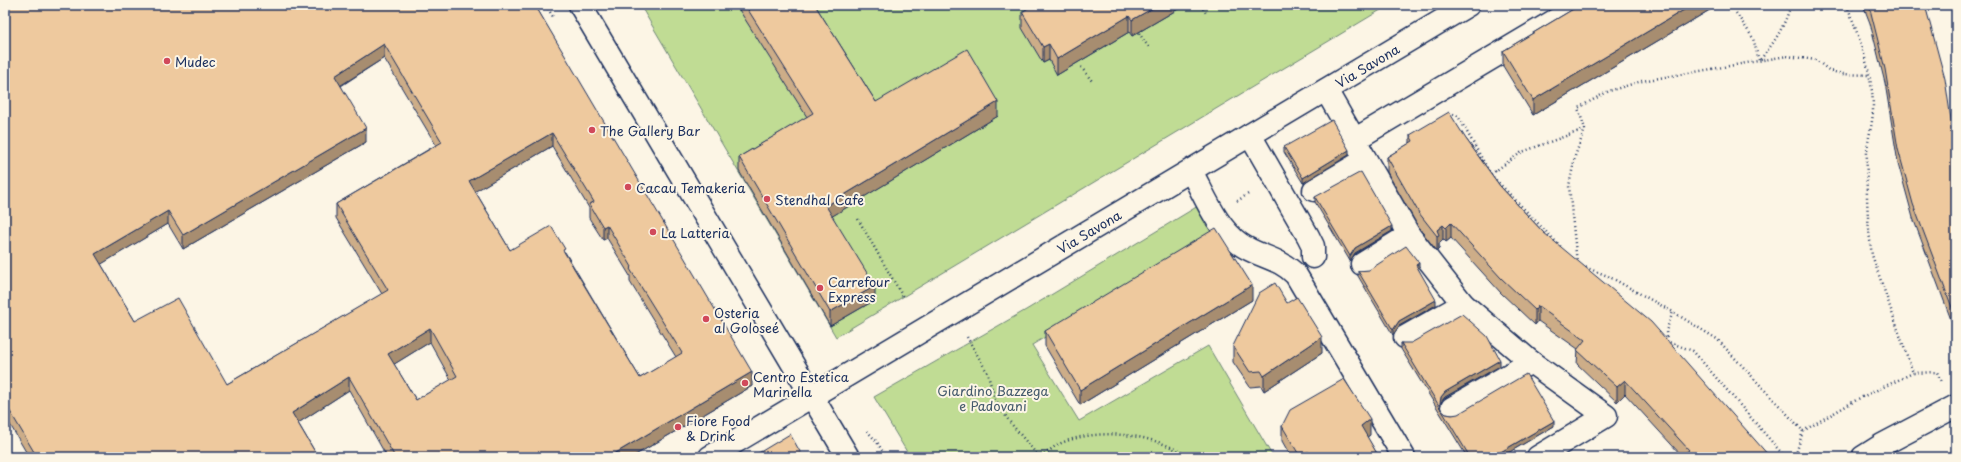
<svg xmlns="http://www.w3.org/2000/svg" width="1961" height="462" font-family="'Playpen Sans',sans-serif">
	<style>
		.green { fill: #c0dc94; stroke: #6e8679 }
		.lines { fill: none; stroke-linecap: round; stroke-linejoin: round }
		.minor-casing { stroke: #1b2f5e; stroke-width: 25 }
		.path { stroke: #1b2f5e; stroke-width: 2.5; stroke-dasharray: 1 3; stroke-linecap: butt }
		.minor { stroke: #fcf5e5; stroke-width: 22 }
		.wall { fill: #cdad88; stroke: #1b2f5e; fill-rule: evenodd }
		.shaded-wall { fill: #a78d6f; stroke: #1b2f5e }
		.building { fill: #eec99e; stroke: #1b2f5e; fill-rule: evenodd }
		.poi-dot { fill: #d1495b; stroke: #fcf5e5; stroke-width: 1.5 }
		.labels { text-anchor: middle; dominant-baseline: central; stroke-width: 4; stroke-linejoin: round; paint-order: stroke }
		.poi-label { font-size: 13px; fill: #1b2f5e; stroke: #fcf5e5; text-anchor: start }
		.street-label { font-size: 13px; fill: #1b2f5e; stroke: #fcf5e5 }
		.park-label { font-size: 13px; fill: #445a6c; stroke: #fcf5e5 }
	</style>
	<rect width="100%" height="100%" fill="#fcf5e5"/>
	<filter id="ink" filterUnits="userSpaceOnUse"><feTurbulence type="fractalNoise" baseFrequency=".025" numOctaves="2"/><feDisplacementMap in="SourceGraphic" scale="8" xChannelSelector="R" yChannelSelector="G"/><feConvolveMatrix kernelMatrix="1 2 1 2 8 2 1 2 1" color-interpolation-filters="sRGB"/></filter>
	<g filter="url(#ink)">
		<g class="green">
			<path d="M640,5H1389L836,337Z"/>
			<path d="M1198,206L1214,235L1032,345L1079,421L1208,346L1273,457H910L874,397L1026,310Z"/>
		</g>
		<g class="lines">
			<g class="minor-casing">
				<g id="minor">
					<path d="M580,5L848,457"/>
					<path d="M1326,90L1409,235L1463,304L1531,362L1606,416L1538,457"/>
					<path d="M1250,135L1308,236L1313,246V257"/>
					<path d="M1354,140L1581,5"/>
					<path d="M1191,171C1205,196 1216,227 1240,244C1258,257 1279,257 1296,275L1404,457"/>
					<path d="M1314,190L1365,160"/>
					<path d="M1362,264L1409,235"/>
					<path d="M1405,337L1463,304"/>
					<path d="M1452,408L1531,362"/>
					<path id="s1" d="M710,457L1468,5"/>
					<path d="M1863,457L1882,445L1956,406"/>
				</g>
			</g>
			<g class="path">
				<path d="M546,5L553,17"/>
				<path d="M1201,5L1207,15"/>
				<path d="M1847,5C1859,38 1873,73 1873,109C1873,123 1868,137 1867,151C1866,185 1867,222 1872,255L1913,373L1937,372L1941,382"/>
				<path d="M1736,13L1753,38L1759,61C1775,42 1783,29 1791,5"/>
				<path d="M1139,33L1149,48"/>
				<path d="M1081,67L1092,81"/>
				<path d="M1453,114L1458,116L1490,173"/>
				<path d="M1491,174L1522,152L1585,129"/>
				<path d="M1493,177L1562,248"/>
				<path d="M1237,201L1250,193"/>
				<path d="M858,219L903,297"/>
				<path d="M1577,263L1569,186L1575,156L1585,129L1578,108L1609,91L1642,81L1787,56L1816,60L1830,71L1843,74L1869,75"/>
				<path d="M1582,266L1608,276L1673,312L1717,339L1803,431L1795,457"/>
				<path d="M967,337L987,372L995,399L1009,421L1039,457"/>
				<path d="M1666,341L1693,351L1785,457"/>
				<path d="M1667,341L1666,331L1673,312"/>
				<path d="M867,431L877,442L886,457"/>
				<path d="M1803,431L1858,399L1913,373"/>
				<path d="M1041,457C1047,453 1053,447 1059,444C1096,427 1155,433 1188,457"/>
			</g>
			<use href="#minor" class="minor"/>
		</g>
		<g class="wall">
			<path d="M5,5H535L752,386L632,457H387L349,390L298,423L318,457H29L5,416ZM384,58L436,145L336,204V218L382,294L227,384L135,321L101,264L168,224L183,249L366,142L341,86ZM552,146L589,208V218L603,240L607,238L630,276V282L676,357L640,378L565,252L510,250L475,191ZM430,342L451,380L416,400L394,364Z"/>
			<path d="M736,5H816H815L876,102L998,116L832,216L875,300L830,326L739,171V157L807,117Z"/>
			<path d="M1033,5H1185L1132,36L1129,32L1057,75L1049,60L1043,63L1022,28V12Z"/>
			<path d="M1580,5H1718L1533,115L1503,66V51Z"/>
			<path d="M1863,5H1925L1953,133L1956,132V333L1913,218L1898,163L1885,83L1870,23Z"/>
			<path d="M1410,135L1466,139L1500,186L1543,232L1770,457L1682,456L1625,394L1617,402L1577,364L1578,349L1538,321L1535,325L1501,293L1451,238L1446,242L1443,239L1439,243V249L1437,251L1419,228L1387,172V157L1410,143Z"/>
			<path d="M1284,147L1349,155L1303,183L1284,152Z"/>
			<path d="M1315,197L1392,231L1355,253L1350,261L1315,202Z"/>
			<path d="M1419,268L1418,269L1436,305L1399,326L1393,335L1358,276V271Z"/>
			<path d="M1252,300L1080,405L1045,346V331Z"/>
			<path d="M1287,303L1322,353L1264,391L1261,386L1250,387L1233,362V346Z"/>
			<path d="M1401,343L1500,366L1445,397L1441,402L1440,405L1441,410L1446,414L1452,415L1554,426L1501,457H1467L1401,349Z"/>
			<path d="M1282,426L1370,435L1367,437L1379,457H1291L1282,441Z"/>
		</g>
		<g class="shaded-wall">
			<path d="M1158,5H1185L1132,36V20Z"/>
			<path d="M1692,5H1718L1533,115V100Z"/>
			<path d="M1129,16V32L1057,75V59Z"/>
			<path d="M384,44V58L335,89V76Z"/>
			<path d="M1049,44V60L1043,63V47Z"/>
			<path d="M998,102V116L826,220V206Z"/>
			<path d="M366,128V142L183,249V235Z"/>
			<path d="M552,133V146L469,195V181Z"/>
			<path d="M1349,150V155L1303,183V178Z"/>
			<path d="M168,211V224L95,268V254Z"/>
			<path d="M1451,223V238L1446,242V228Z"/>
			<path d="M607,225V238L603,240V227Z"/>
			<path d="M1443,225V239L1439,243V249L1437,251V230Z"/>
			<path d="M1392,226V231L1355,253L1350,261V256L1355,248Z"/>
			<path d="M1419,263V268L1416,270V265Z"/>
			<path d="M1252,285V300L1080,405V390Z"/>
			<path d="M875,286V300L830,326V312Z"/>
			<path d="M1436,300V305L1399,326L1393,335V330L1399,321Z"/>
			<path d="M1538,306V321L1535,325V310Z"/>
			<path d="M430,328V342L388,368V354Z"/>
			<path d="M1322,337V353L1264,391V376Z"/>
			<path d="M1500,360V366L1445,397L1441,402L1440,408V403L1441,397L1445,392Z"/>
			<path d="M752,372V386L632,457H609Z"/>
			<path d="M349,377V390L292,427V413Z"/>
			<path d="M1625,380V394L1617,402V387Z"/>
			<path d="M1370,419V435L1361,441V426Z"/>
			<path d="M1554,421V426L1501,457H1492Z"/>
		</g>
		<g class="building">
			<path d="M5,5H535L752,372L609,457H395L349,377L292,413L318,457H37L5,403ZM384,44L442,142L336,204L388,290L227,384L178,298L135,321L95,254L168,211L183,235L366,128L335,76ZM552,133L594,202L589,204L603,227L607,225L632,267L630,269L682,353L640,378L563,250L565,249L551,226L510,250L469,181ZM430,328L457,376L416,400L388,354Z"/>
			<path d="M745,5H815L876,102L967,49L998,102L826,206L875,286L830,312L739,157L813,113Z"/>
			<path d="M1033,5H1158L1132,20L1129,16L1057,59L1049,44L1043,47L1022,12Z"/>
			<path d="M1580,5H1692L1533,100L1503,51Z"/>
			<path d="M1869,5H1925L1945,79L1953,133L1956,132V318L1913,204L1898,149L1885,69Z"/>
			<path d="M1449,112L1466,139L1500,186L1543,232L1651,322L1770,457H1681L1689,450L1625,380L1617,387L1577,350L1585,340L1538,306L1535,310L1501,278L1451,223L1446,228L1443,225L1437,230L1439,235L1437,236L1419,213L1387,157L1413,141L1410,135Z"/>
			<path d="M1332,120L1349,150L1303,178L1284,147Z"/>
			<path d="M1361,172L1392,226L1355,248L1350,256L1315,197Z"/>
			<path d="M1216,228L1252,285L1080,390L1045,331Z"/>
			<path d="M1406,246L1419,263L1416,265L1436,300L1399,321L1393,330L1358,271L1369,270Z"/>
			<path d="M1275,283L1287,303L1297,297L1322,337L1264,376L1261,371L1250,372L1233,346L1259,293Z"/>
			<path d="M1462,314L1487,336L1500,360L1445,392L1441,397L1440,403L1441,410L1446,414L1452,415L1458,414L1526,374L1554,421L1492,457H1470L1401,343H1411Z"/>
			<path d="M1344,379L1370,419L1361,426L1379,457H1312L1309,452L1298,453L1282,426L1290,410Z"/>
			<path d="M790,434L803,457H752Z"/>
		</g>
	</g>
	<g class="poi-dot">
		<circle cx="167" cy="61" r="4"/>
		<circle cx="592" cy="130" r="4"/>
		<circle cx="628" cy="187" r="4"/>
		<circle cx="767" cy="199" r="4"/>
		<circle cx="653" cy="232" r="4"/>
		<circle cx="820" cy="288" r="4"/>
		<circle cx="706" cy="319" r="4"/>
		<circle cx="745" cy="383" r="4"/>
		<circle cx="678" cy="427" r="4"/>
	</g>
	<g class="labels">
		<g class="poi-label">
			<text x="175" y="61">Mudec</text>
			<text x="600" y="130">The Gallery Bar</text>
			<text x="636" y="187">Cacau Temakeria</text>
			<text x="775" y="199">Stendhal Cafe</text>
			<text x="661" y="232">La Latteria</text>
			<text x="828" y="281">Carrefour<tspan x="828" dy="15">Express</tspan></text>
			<text x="714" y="312">Osteria<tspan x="714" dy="15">al Goloseé</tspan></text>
			<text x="753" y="376">Centro Estetica<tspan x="753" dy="15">Marinella</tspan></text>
			<text x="686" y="420">Fiore Food<tspan x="686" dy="15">&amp; Drink</tspan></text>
		</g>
		<g class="street-label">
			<text stroke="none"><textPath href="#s1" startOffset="765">Via Savona</textPath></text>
			<text stroke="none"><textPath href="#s1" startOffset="441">Via Savona</textPath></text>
		</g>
		<g class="park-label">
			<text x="993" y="390">Giardino Bazzega<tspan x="993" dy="15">e Padovani</tspan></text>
		</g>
	</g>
	<rect width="1961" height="462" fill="none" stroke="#fcf5e5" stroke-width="20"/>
	<rect x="10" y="10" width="1941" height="442" fill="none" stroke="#1b2f5e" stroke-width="1.5" filter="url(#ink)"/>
</svg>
